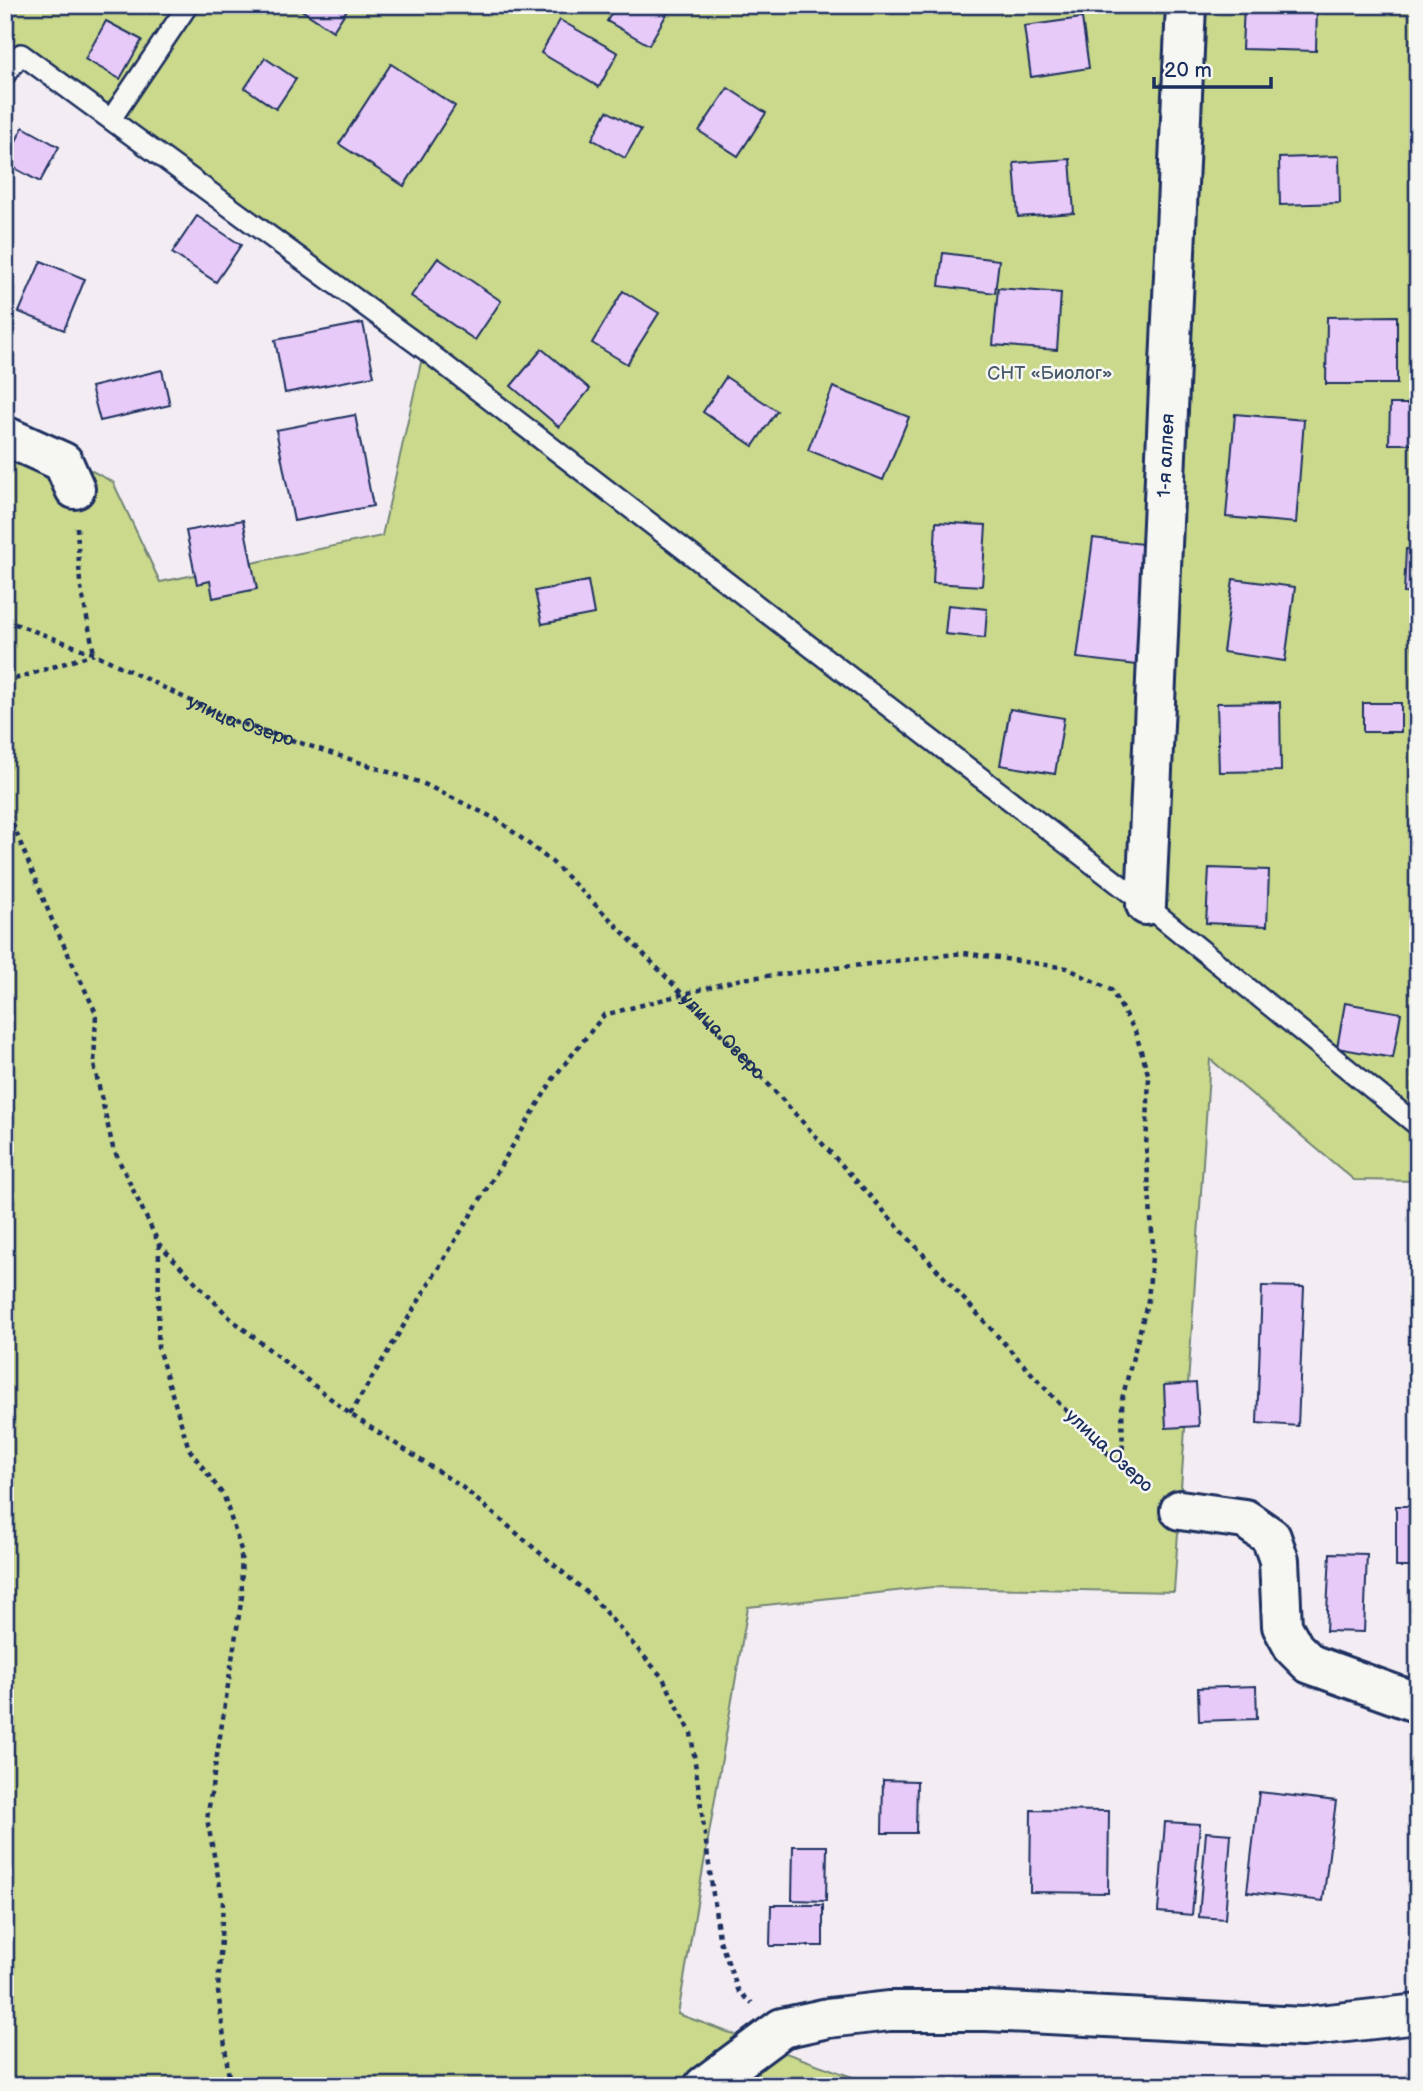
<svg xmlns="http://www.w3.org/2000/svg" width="1423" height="2091" font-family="'Balsamiq Sans',sans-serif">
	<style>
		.green { fill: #cad98c; stroke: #728475; stroke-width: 2 }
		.building { fill: #e7caf8; stroke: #1b2f5e; stroke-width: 2 }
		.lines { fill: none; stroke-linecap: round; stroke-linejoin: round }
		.lane-casing { stroke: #1b2f5e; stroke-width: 24 }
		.street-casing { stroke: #1b2f5e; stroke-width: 44 }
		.path { stroke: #1b2f5e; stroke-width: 4.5; stroke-dasharray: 5 5; stroke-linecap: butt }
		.lane { stroke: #f6f6f2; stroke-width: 19 }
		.street { stroke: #f6f6f2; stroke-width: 38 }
		.labels { text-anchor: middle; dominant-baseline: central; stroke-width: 5; stroke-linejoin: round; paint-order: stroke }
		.park-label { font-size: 19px; fill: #475a6a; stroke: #f6f6f2 }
		.street-label { font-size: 19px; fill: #1b2f5e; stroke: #f6f6f2 }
	</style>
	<rect width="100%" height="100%" fill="#f3edf3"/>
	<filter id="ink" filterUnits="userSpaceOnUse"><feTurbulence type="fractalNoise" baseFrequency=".0143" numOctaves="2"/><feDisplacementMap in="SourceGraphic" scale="14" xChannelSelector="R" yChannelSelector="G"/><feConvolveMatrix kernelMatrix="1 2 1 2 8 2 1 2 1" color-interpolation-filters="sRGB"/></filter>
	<g filter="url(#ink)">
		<path class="green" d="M5,5H1418V1181L1354,1180L1210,1059L1174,1592L933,1587L748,1607L678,2014L877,2086H5V425L113,482L160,582L382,536L424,349L5,42Z"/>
		<g class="building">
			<path d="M294,5H350L333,31Z"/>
			<path d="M616,5H672L649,45L607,21Z"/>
			<path d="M853,5H898L897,11L853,8Z"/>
			<path d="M1244,5H1317L1316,51L1242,49Z"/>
			<path d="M1082,18L1089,68L1031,77L1024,26Z"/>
			<path d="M560,20L618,53L599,87L541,53Z"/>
			<path d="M106,21L142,40L120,79L85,59Z"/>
			<path d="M265,58L296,79L276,109L245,88Z"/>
			<path d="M391,64L455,106L404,186L339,144Z"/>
			<path d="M728,88L766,113L738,156L699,131Z"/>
			<path d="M607,111L641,130L625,158L592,139Z"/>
			<path d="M23,127L59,147L40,182L5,163Z"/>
			<path d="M1339,156L1340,203L1280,205L1279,158Z"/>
			<path d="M1070,159L1074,213L1018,217L1014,163Z"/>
			<path d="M197,216L241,245L216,282L172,253Z"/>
			<path d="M943,253L999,260L995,293L939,286Z"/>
			<path d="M438,258L501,301L475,340L411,296Z"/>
			<path d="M41,261L85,279L64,330L19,312Z"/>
			<path d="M998,288L1061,293L1057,350L993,345Z"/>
			<path d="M623,291L659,313L627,364L592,343Z"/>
			<path d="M1397,316V384H1326L1327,317Z"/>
			<path d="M363,323L374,376L285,393L275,340Z"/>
			<path d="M542,349L590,389L559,427L511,386Z"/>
			<path d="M162,370L170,405L100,421L91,387Z"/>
			<path d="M726,377L777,411L753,446L703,412Z"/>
			<path d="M833,387L909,417L883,480L808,450Z"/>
			<path d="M1390,404H1418V444H1389Z"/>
			<path d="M1235,414L1304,420L1296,523L1226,517Z"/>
			<path d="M355,415L373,506L294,521L276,430Z"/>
			<path d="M243,520L257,589L213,598L210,581L197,584L186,531Z"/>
			<path d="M936,522L986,525L982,586L933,583Z"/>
			<path d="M1093,538L1151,545L1136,665L1077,658Z"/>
			<path d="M1406,549L1418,550V594L1404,593Z"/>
			<path d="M1233,579L1295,587L1285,661L1223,652Z"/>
			<path d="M588,581L594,614L542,624L535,591Z"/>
			<path d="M948,605L987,609L985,638L945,634Z"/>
			<path d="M1418,645V691L1413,646Z"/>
			<path d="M1280,702L1281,771L1219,772L1217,703Z"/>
			<rect x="1363" y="703" width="38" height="29"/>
			<path d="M1010,709L1064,718L1055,774L1000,765Z"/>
			<path d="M1209,868L1269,870L1267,926L1206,923Z"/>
			<path d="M1345,1003L1401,1013L1393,1058L1337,1048Z"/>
			<path d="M1262,1286L1304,1287L1298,1426L1257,1423Z"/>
			<path d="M1196,1383L1199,1426L1166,1428L1164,1385Z"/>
			<rect x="1396" y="1506" width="22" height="61"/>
			<path d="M1330,1553L1367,1554L1364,1632L1326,1631Z"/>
			<path d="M1256,1686L1257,1719L1199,1721L1198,1688Z"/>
			<path d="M883,1780L917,1781L916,1833H882Z"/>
			<path d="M1259,1792L1336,1801L1323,1901L1247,1892Z"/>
			<path d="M1031,1810L1109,1811L1108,1893L1030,1892Z"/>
			<path d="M1165,1822L1200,1824L1192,1915L1158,1912Z"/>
			<path d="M1206,1832L1231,1834L1225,1919L1199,1917Z"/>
			<path d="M793,1846H827L826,1901L792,1900Z"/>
			<path d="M771,1905H823V1946H770Z"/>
		</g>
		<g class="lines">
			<g class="lane-casing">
				<g id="lane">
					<path d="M5,75L21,54L424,349L1146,905L1418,1126"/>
					<path d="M111,119L188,5"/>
				</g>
			</g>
			<g class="street-casing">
				<g id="street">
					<path d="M5,436L63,462L75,489"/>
					<path id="s2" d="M1146,905L1186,5"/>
					<path d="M1180,1510L1245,1519L1271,1537L1279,1560L1282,1626L1294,1648L1310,1664L1418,1703"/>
					<path d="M704,2086L782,2028L828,2018L889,2011H987L1302,2027L1418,2014"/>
				</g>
			</g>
			<g class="path">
				<path d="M77,527L80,583L94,653"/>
				<path id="s1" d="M5,620L95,654L228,719L422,783L498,820L552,862L611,920L748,1062L1054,1398L1123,1469L1147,1488"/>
				<path d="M5,682L94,654"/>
				<path d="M5,805L52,920L96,1013L94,1065L113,1148L159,1244L230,1318L350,1414L462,1487L592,1597L663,1678L691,1733L719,1938L739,1992L752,2003"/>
				<path d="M159,1244L158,1348L189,1449L224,1496L241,1550L242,1596L207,1819L223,1902L218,1991L230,2086"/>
				<path d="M350,1414L555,1076L604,1015L741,979L964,953L1067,968L1111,990L1135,1031L1149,1077L1146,1148L1153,1246L1148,1300L1122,1399L1123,1468"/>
			</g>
			<use href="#lane" class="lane"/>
			<use href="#street" class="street"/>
		</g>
	</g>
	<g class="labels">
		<g class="park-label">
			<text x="1050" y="373">СНТ «Биолог»</text>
		</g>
		<g class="street-label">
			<text stroke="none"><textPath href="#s2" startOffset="450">1-я аллея</textPath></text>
			<text stroke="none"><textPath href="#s1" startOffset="257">улица Озеро</textPath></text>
			<text stroke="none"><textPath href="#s1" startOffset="845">улица Озеро</textPath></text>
			<text transform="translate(1109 1451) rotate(43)">улица Озеро</text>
		</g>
	</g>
	<rect width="1423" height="2091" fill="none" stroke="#f6f6f2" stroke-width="28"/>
	<rect x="14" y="14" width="1395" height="2063" fill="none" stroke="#1b2f5e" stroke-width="2.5" filter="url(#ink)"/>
	<path d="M1154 77v10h117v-10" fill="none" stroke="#1b2f5e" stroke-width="3.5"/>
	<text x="1164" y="77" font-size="21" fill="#1b2f5e" stroke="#f6f6f2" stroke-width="5" paint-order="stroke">20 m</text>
</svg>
